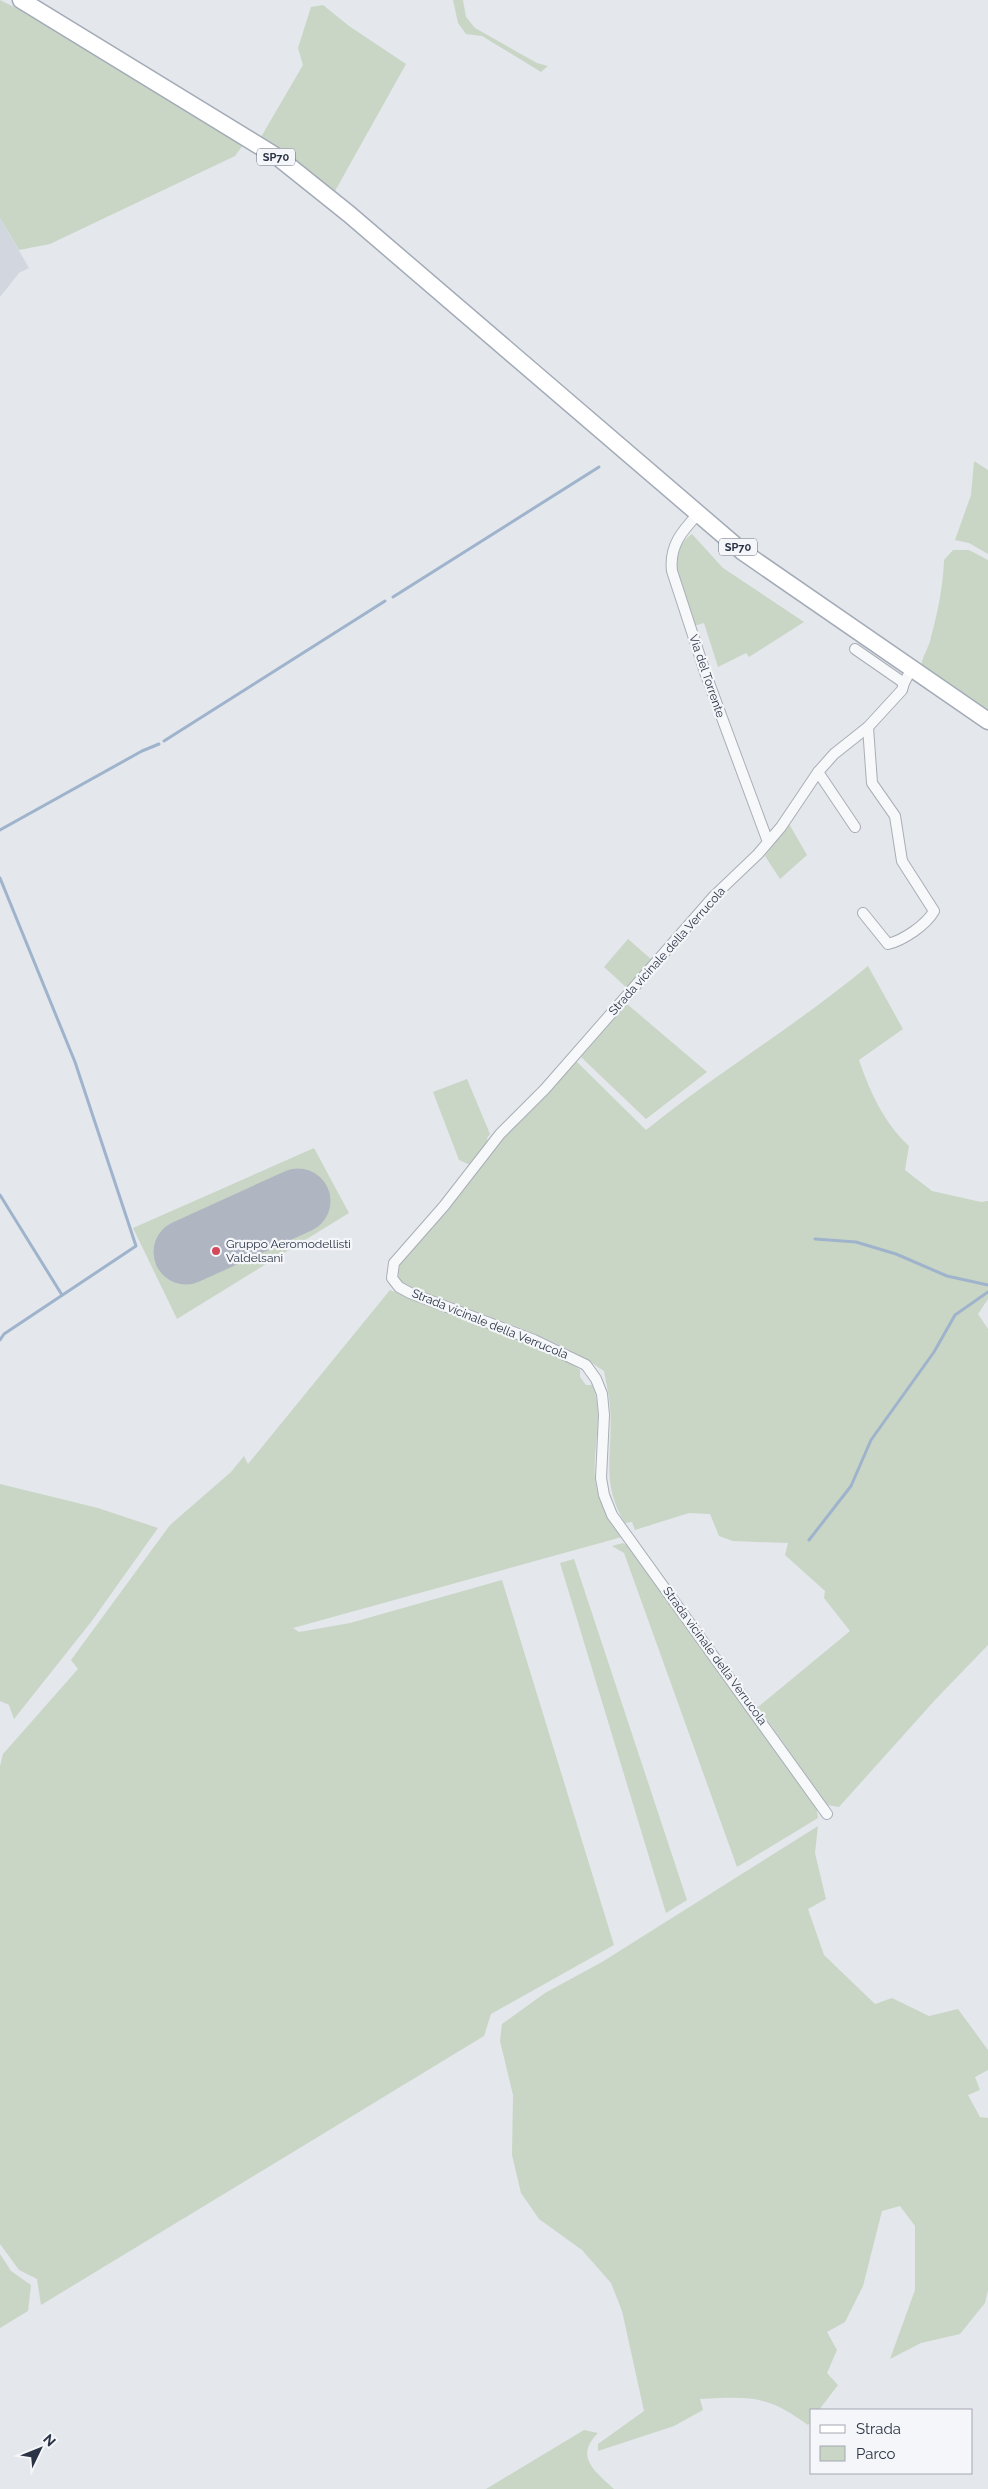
<svg xmlns="http://www.w3.org/2000/svg" width="988" height="2489" font-family="Raleway,sans-serif">
	<style>
		.built { fill: #d2d6de }
		.green { fill: #c9d6c5 }
		.lines { fill: none; stroke-linecap: round; stroke-linejoin: round }
		.stream { stroke: #9fb4cc; stroke-width: 3 }
		.runway { stroke: #b0b6c1; stroke-width: 65 }
		.minor-casing { stroke: #a9aeb7; stroke-width: 12 }
		.primary-casing { stroke: #a3abb8; stroke-width: 19 }
		.minor { stroke: #f7f8fa; stroke-width: 10 }
		.primary { stroke: #fff; stroke-width: 16 }
		.poi-dot { fill: #d1495b; stroke: #f4f6f9; stroke-width: 2 }
		.labels { text-anchor: middle; dominant-baseline: central; stroke-width: 4.5; stroke-linejoin: round; paint-order: stroke }
		.shield { fill: #f4f6f9; stroke: #676e7b; stroke-width: 1 }
		.shield-label { font-size: 11px; font-weight: bold; fill: #2b3445 }
		.street-label { font-size: 12px; fill: #2b3445; stroke: #f4f6f9 }
		.poi-label { font-size: 12px; fill: #2b3445; stroke: #f4f6f9; text-anchor: start }
	</style>
	<rect width="100%" height="100%" fill="#e4e7ec"/>
	<path class="built" d="M0,218L29,268L19,273L0,297Z"/>
	<g class="green">
		<path d="M0,0L32,16L245,142L235,156L50,244L19,250L0,218Z"/>
		<path d="M453,0H463L466,17L475,28L537,63L548,66L541,72L482,36L466,34L458,23Z"/>
		<path d="M323,5L349,26L406,64L335,191L261,137L303,65L298,48L311,7Z"/>
		<path d="M974,461L988,470V554L969,543L955,540L971,495Z"/>
		<path d="M692,534L723,568L804,622L749,657L746,653L718,667L704,623L694,626C685,597 661,555 692,534Z"/>
		<path d="M953,550H969L988,560V715L921,667C922,656 929,648 931,637C938,612 943,586 944,560Z"/>
		<path d="M789,824L807,855L780,879L765,856Z"/>
		<path d="M628,939L652,960L627,988L604,967Z"/>
		<path d="M868,966L903,1029L859,1060C870,1092 884,1123 909,1146L905,1170L932,1191L981,1202L988,1201V1299L978,1314L988,1329V1645L935,1700L839,1807L827,1805L758,1707L850,1631L824,1598L825,1591L785,1555L788,1543L733,1541L719,1536L710,1514L689,1513L635,1530L632,1522L625,1523C599,1481 614,1451 610,1406C609,1394 606,1383 604,1371C548,1332 477,1314 413,1291L401,1282L397,1272L402,1260L492,1150L576,1061L646,1130C718,1072 797,1025 868,966Z"/>
		<path d="M627,1004L707,1072L646,1119L581,1057Z"/>
		<path d="M467,1079L490,1134L487,1138L488,1142L470,1165L459,1160L433,1092Z"/>
		<path d="M314,1148L349,1213L177,1319L133,1228Z"/>
		<path d="M390,1290L560,1356L580,1370V1377L586,1385H592C606,1417 590,1452 596,1485C600,1504 612,1521 622,1537L293,1628L299,1632L350,1623L502,1580L614,1945L491,2014L484,2036L41,2305L37,2279L19,2270L0,2244V1766L3,1754L78,1669L71,1660L170,1525L231,1472L244,1456L248,1464Z"/>
		<path d="M0,1484L98,1508L158,1528L91,1622L14,1719L9,1705L0,1701Z"/>
		<path d="M623,1543L632,1548L816,1806L818,1818L737,1867L624,1553L612,1546Z"/>
		<path d="M574,1559L687,1900L666,1913L560,1563Z"/>
		<path d="M818,1826L815,1853L826,1899L808,1909L824,1955L875,2004L892,1998L929,2016L958,2009L988,2050V2070L975,2077L980,2090L968,2095L980,2117L988,2118V2290L985,2303L960,2334L921,2343L890,2359L915,2290V2226L900,2206L882,2211L863,2286L845,2322L827,2332L837,2350L827,2373L838,2385L819,2410H812V2420L808,2425C766,2394 750,2397 700,2399L703,2410L674,2426L598,2451V2444L644,2411L622,2311L611,2283L582,2250L539,2219L521,2193L512,2155L513,2095L500,2041L502,2024L545,1993L602,1962Z"/>
		<path d="M0,2254L11,2271L31,2285L28,2311L0,2328Z"/>
		<path d="M584,2430L598,2433C574,2457 595,2471 614,2489H486Z"/>
	</g>
	<g class="lines">
		<g class="stream">
			<path d="M393,597L599,467"/>
			<path d="M164,741L385,601"/>
			<path d="M0,830L142,751L159,744"/>
			<path d="M0,878L75,1062L136,1246L4,1334L0,1340"/>
			<path d="M0,1195L62,1295"/>
			<path d="M815,1239L856,1242L896,1254L947,1276L988,1285"/>
			<path d="M809,1540L851,1486L871,1440L934,1352L955,1315L988,1292"/>
		</g>
		<path class="runway" d="M186,1252L298,1201"/>
		<g class="minor-casing">
			<g id="minor">
				<path d="M698,514C682,531 669,546 672,571L705,672L768,842"/>
				<path d="M855,649L904,683"/>
				<path d="M818,772L855,827"/>
				<path d="M863,913L888,944C904,940 926,925 934,911L902,861L895,816L872,783L868,727"/>
				<path d="M827,1814L612,1515L604,1495L601,1478L604,1415L602,1394L596,1379L586,1365L534,1340L410,1293L399,1287L392,1278L394,1263L444,1206L500,1134L545,1089L714,896L758,854L781,827L818,772L834,754L868,727L902,690L904,683L912,668"/>
			</g>
		</g>
		<g class="primary-casing">
			<path id="primary" d="M21,0L279,158L349,214L743,552L988,721"/>
		</g>
		<use href="#minor" class="minor"/>
		<use href="#primary" class="primary"/>
	</g>
	<circle class="poi-dot" cx="216" cy="1251" r="5"/>
	<g class="labels">
		<g class="shield">
			<rect x="257" y="148.5" width="38" height="17" rx="4"/>
			<rect x="719" y="538.5" width="38" height="17" rx="4"/>
		</g>
		<g class="shield-label">
			<text x="276" y="157">SP70</text>
			<text x="738" y="547">SP70</text>
		</g>
		<g class="street-label">
			<text transform="translate(707 676) rotate(71)">Via del Torrente</text>
			<text transform="translate(667 951) rotate(-48)">Strada vicinale della Verrucola</text>
			<text transform="translate(490 1324) rotate(22)">Strada vicinale della Verrucola</text>
			<text transform="translate(715 1656) rotate(54)">Strada vicinale della Verrucola</text>
		</g>
		<g class="poi-label">
			<text x="226" y="1244">Gruppo Aeromodellisti<tspan x="226" dy="14">Valdelsani</tspan></text>
		</g>
	</g>
	<rect x="810" y="2409" width="162" height="65" fill="#f4f6f9" stroke="#a4a8b1"/>
	<rect x="820" y="2425" width="25" height="8" fill="#ffffff" stroke="#a4a8b1"/>
	<text x="856" y="2434" font-size="15" fill="#2b3445">Strada</text>
	<rect x="820" y="2446" width="25" height="15" fill="#c9d6c5" stroke="#a4a8b1"/>
	<text x="856" y="2459" font-size="15" fill="#2b3445">Parco</text>
	<g transform="translate(40 2449) rotate(47)" stroke="#f4f6f9" stroke-width="4" paint-order="stroke">
	<path d="M0-4L9 19L0 12L-9 19Z" fill="#2b3445"/>
	<text y="-8" font-size="14" font-weight="bold" text-anchor="middle" fill="#2b3445">N</text>
	</g>
</svg>
